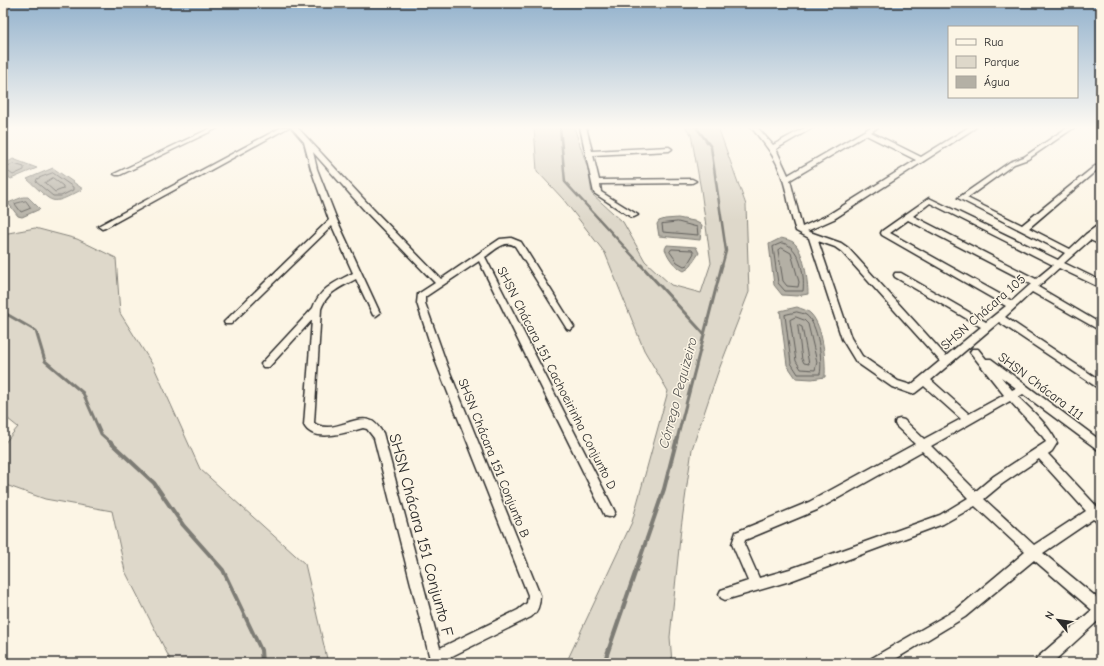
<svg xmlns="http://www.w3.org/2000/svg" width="1104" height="666" font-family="'Comic Neue',sans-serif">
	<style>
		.green { fill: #ded8ca; stroke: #84827a }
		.water { fill: #b4b0a5; stroke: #7d7b74 }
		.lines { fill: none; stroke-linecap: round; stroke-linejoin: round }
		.shore { stroke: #62605c; stroke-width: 1 }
		.stream-far2 { stroke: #7d7b74; stroke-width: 2.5 }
		.stream-far1 { stroke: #7d7b74; stroke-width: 3 }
		.stream { stroke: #7d7b74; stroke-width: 4 }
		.minor-casing { stroke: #2b2b2b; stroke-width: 3 }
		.minor { fill: #fcf5e5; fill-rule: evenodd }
		.labels { text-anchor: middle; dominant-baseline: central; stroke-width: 3; stroke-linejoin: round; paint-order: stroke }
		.street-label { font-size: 13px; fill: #2b2b2b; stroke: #fcf5e5 }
		.water-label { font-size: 14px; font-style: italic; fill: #545350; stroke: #fcf5e5 }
		.near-street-label { font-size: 16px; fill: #2b2b2b; stroke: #fcf5e5 }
	</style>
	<rect width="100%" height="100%" fill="#fcf5e5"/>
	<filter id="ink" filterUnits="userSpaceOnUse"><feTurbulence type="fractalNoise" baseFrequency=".025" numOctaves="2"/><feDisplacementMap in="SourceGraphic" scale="8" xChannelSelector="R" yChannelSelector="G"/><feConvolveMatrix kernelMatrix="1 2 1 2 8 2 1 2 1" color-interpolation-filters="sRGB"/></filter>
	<g filter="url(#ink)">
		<g class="green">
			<path d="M534,127H574L588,169L592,194L623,222L645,261L671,285L701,293L711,263L701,190L691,134L685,127H718L746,205L749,292L718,372L692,449L681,528L670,637L672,663H566L632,522L668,391L644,350L605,253L563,199L537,171Z"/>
			<path d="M35,228L77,239L116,258L120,313L154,367L200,469L305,564L328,663H172L125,571L112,511L45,499L3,484V445L18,427L3,415V234Z"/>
		</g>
		<g class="water">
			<path d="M13,159L37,168L11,179L3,173V165Z"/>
			<path d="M53,168L83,189C49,207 55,204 27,179Z"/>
			<path d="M23,197H28L40,209L22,217L18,216L8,203Z"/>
			<path d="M678,218L694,221L702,225L700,240L659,236L657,224L659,221L665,219Z"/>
			<path d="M781,238C785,239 790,240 793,242C804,250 808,282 808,294L797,296L782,295L774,285L769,244Z"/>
			<path d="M667,245L696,247L699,253L689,268L684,271C674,266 669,259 665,249Z"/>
			<path d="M797,307C801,309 808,310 811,314C823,326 826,361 825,377L812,379L796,378L787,365L780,311Z"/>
		</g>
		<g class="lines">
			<g class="shore">
				<path d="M14,164L24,167V170L13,175L6,170V167Z"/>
				<path d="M53,173L73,187V190L61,196H53L36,182L37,179Z"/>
				<path d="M53,178L63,186V189L55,192L45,183Z"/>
				<path d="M26,201L31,208L21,212L15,204Z"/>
				<path d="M678,222L697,227L698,235L663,232L662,224Z"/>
				<path d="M782,243C800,245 805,276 803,291H785L778,283L773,247Z"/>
				<path d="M782,248L791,253L799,282L798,287L787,286L783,281L778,250Z"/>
				<path d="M672,249L692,250L694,253L687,265L684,266L677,262L670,252Z"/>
				<path d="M797,312C800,313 803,313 806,315C818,323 823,361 820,374H798L791,363L785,315Z"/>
				<path d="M796,317L804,320L808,324L817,362L815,370L801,369L796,361L790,320Z"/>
				<path d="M798,325L802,327L809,364L804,363L802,359Z"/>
			</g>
			<g class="stream-far2">
				<path d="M560,127L565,182L642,266"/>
				<path d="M696,127L711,147L726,251L722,266"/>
			</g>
			<g class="stream-far1">
				<path d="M641,265L704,334"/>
				<path d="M3,312L36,331L45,361L83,393L101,434L111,443"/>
				<path d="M676,443L722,265"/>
			</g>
			<g class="stream">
				<path d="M110,442L154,483L183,525L223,570L261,650L262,663"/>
				<path d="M604,663L664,489L676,442"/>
			</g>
			<g class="minor-casing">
				<g id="minor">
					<path d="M213,127H220L120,175H116L114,174Z"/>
					<path d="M282,127H289L105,228L102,229L98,226Z"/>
					<path d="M291,127H297L372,208L441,279L500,239L511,238L521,242L574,327L570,330L567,329L515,246C505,239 494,251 485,257L613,508L615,512L613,516L609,517L605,516L479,261L425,297V303L447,365L540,595C540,604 538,612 531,617L444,660L445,663H431L374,438L367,429L363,428C348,432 313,444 304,425L312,320L269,367H263L261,364L313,308C320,288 336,282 353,273L332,226L231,324H225L224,322L329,220L311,169L304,142ZM313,152L366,212L435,283L418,294L417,303L437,365L528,595L527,603L518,610L440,648L383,433C380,429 376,423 372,421C355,413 332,436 314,423L321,309C327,292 341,287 356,279L373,315L376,316L380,313L337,220L317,169Z"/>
					<path d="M580,127H586L592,151L669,147L672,149L669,151L593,155L599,180L692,179L696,181L692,183L600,184L601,192L638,215L634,217H631L594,193Z"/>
					<path d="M751,127H757L773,145L806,127H813L812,128L776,149L788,175L871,127H878L871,132L921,157L969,127H976L975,128L834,219L807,231L841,243L848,248L946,356L981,327L895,277L894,275L895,273H901L986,322L1006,306L882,235L881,233L882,231L929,198L1058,260L1065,253L958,198L1010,162L1024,157L1068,127H1075L1028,159L1014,164L967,198L1022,225L1095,166H1101V170L1098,169L1029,228L1070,249L1086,234L1101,223V230L1095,236L1101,239V245L1090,240L1064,263L1101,281V288L1059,268L1038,287L1101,324V331L1032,292L1005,317L1101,381V390L999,322L931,380L969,414L1004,395L970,352L972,349H978L986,359H991L1101,441V452L1023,394L1018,397C1032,411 1049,425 1057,443L1052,451L1048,454L1101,511V524L1093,519L1043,553L1101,601V618L1052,663H1035L1037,658L1092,610L1034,560L965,617L889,663H870L872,658L957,609L1025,552L975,506L943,524L790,581L725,600L721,598L719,594L721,590L748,581L732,544L736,532L809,502L915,444L896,426L895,423L896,420L900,419L904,420L924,439L961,419L924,386L915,393L912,394L909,393L892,387L856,362L842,339L809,238L796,231C789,212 788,192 781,174C775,155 763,142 751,127ZM866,135L916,160L828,215L802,227L790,180ZM930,203L1053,265L1036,279L913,216ZM908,220L1031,284L1012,301L890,233ZM818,241L835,247L842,252L940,361L911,385L898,381L862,356L851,338ZM1001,377L1016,388L1012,390ZM1010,401L1043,437L1046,442L994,476L976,491L931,446ZM922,451L968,498L940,515L790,569L759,578L744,544L745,540L817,510ZM1039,459L1086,511L1034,545L984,499L1002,484Z"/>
				</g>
			</g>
			<use href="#minor" class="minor"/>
		</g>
	</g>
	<linearGradient id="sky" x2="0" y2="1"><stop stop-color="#93b2cd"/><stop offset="0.58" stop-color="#fefaf3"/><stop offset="1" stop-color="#fefaf3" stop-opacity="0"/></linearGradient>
	<rect width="1104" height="220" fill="url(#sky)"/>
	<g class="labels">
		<g class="street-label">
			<text transform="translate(983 312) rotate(-41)">SHSN Chácara 105</text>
			<text transform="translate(557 378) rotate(63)">SHSN Chácara 151 Cachoeirinha Conjunto D</text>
			<text transform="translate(1041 386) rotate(37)">SHSN Chácara 111</text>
			<text transform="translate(494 458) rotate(68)">SHSN Chácara 151 Conjunto B</text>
		</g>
		<g class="water-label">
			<text transform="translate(678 393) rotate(-75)">Córrego Pequizeiro</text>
		</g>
		<g class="near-street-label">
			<text transform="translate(421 535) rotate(75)">SHSN Chácara 151 Conjunto F</text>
		</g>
	</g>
	<rect width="1104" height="666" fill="none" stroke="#fcf5e5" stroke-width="16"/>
	<rect x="8" y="8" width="1088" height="650" fill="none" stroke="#2b2b2b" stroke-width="1.5" filter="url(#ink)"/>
	<rect x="948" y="26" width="130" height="72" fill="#fcf5e5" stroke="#a8a49b"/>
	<rect x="956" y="39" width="20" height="6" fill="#fcf5e5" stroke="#a8a49b"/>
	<text x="984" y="46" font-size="12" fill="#2b2b2b">Rua</text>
	<rect x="956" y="56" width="20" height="12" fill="#ded8ca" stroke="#a8a49b"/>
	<text x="984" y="66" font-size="12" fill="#2b2b2b">Parque</text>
	<rect x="956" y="76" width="20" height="12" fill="#b4b0a5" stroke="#a8a49b"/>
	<text x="984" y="86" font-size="12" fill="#2b2b2b">Água</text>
	<g transform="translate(1058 620) rotate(299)" stroke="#fcf5e5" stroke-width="3" paint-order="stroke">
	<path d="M0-3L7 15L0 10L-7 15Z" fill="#2b2b2b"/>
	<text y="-6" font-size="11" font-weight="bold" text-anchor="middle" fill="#2b2b2b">N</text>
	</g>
</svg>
